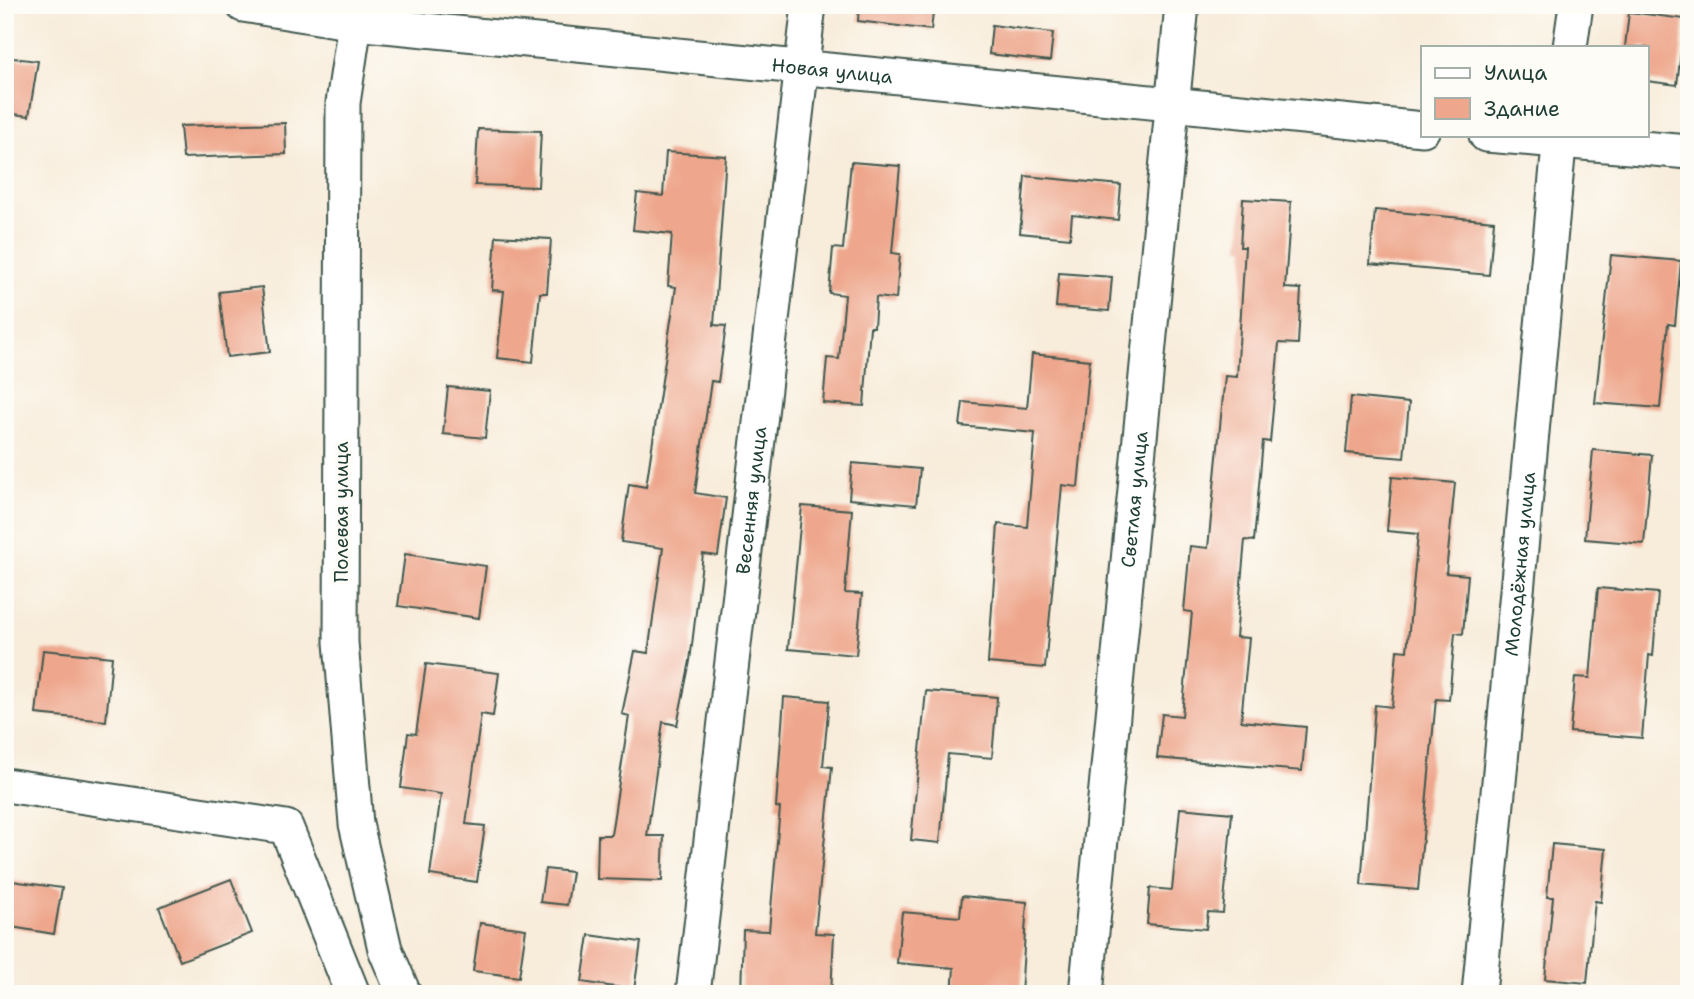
<svg xmlns="http://www.w3.org/2000/svg" width="1694" height="999" font-family="'Shantell Sans',sans-serif">
	<style>
		.building { fill: #eea78d }
		.lines { fill: none; stroke-linecap: round; stroke-linejoin: round }
		.minor-casing { stroke: #40574d; stroke-width: 37 }
		.minor { stroke: #fff; stroke-width: 33 }
		.labels { text-anchor: middle; dominant-baseline: central; stroke-width: 7; stroke-linejoin: round; paint-order: stroke }
		.street-label { font-size: 19px; fill: #1f3d34; stroke: #fdfcf7 }
	</style>
	<rect width="100%" height="100%" fill="#fdfcf7"/>
	<filter id="ink" filterUnits="userSpaceOnUse"><feTurbulence type="fractalNoise" baseFrequency=".0143" numOctaves="2"/><feDisplacementMap in="SourceGraphic" scale="14" xChannelSelector="R" yChannelSelector="G"/><feConvolveMatrix kernelMatrix="1 2 1 2 8 2 1 2 1" color-interpolation-filters="sRGB"/></filter>
	<filter id="wash" filterUnits="userSpaceOnUse"><feTurbulence type="fractalNoise" baseFrequency=".00686" numOctaves="4" result="noise"/><feDisplacementMap in="SourceGraphic" scale="28" xChannelSelector="R" yChannelSelector="G"/><feGaussianBlur stdDeviation="1.57" result="paint"/><feColorMatrix in="noise" values="0 0 0 0 0 0 0 0 0 0 0 0 0 0 0 0 0 1.4 0 .05"/><feComposite in="paint" operator="in"/></filter>
	<g filter="url(#wash)">
		<rect width="100%" height="100%" fill="#f8ecda"/>
		<g id="blocks">
			<g class="building">
				<path d="M859,5H934L931,30L858,21Z"/>
				<path d="M1629,12L1685,19L1677,85L1647,81V47H1625Z"/>
				<path d="M992,25L1053,33L1050,61L989,54Z"/>
				<path d="M5,57L38,61L29,116L5,113Z"/>
				<path d="M285,123L286,154L183,158L180,126Z"/>
				<path d="M478,129L541,131L538,187L475,185Z"/>
				<path d="M666,152L726,156L714,325L726,326L718,382L711,381L695,493L726,498L718,556L703,554L690,661L677,725L663,722L647,836H664L662,881L597,879L598,835H611L629,716L622,714L635,651L648,653L663,548L621,542L629,484L646,487L676,287L668,286L672,234L633,230L637,193L663,196Z"/>
				<path d="M851,162L900,166L892,253L900,254L896,299L876,297L874,327H870L864,406L823,403L827,358L839,359L845,295L829,293L833,248L843,249Z"/>
				<path d="M1025,176L1121,185L1118,220L1072,215L1070,238L1020,233Z"/>
				<path d="M1243,199L1291,202L1285,288L1301,289L1298,344L1279,343L1270,442L1263,441L1254,541L1245,540L1236,637L1249,638L1241,721L1306,727L1302,771L1157,758L1162,714L1182,716L1192,612L1184,611L1190,546L1208,548L1225,376L1237,377L1245,247H1240Z"/>
				<path d="M1375,210L1494,221L1489,275L1370,264Z"/>
				<path d="M496,236L551,239L547,293H540L533,362L497,358L504,291L492,290Z"/>
				<path d="M1611,255L1681,261L1675,325L1668,324L1660,408L1595,403Z"/>
				<path d="M1059,273L1112,277L1109,311L1056,307Z"/>
				<path d="M262,287L270,352L227,357L219,292Z"/>
				<path d="M1032,354L1090,360L1078,487L1062,485L1045,668L988,663L998,524L1027,527L1035,433L960,426L963,402L1027,408Z"/>
				<path d="M448,387L490,391L485,438L443,434Z"/>
				<path d="M1351,397L1409,403L1404,458L1346,453Z"/>
				<path d="M1593,450L1652,455L1644,544L1585,539Z"/>
				<path d="M852,463L920,469L916,505L849,499Z"/>
				<path d="M1392,477L1455,483L1446,573L1468,575L1463,634L1455,633L1449,700L1436,699L1418,890L1361,885L1375,705L1392,707L1397,650L1407,651L1418,534L1387,531Z"/>
				<path d="M802,506L852,510L845,593L862,594L856,655L788,649Z"/>
				<path d="M405,554L486,566L479,618L398,606Z"/>
				<path d="M1598,588L1658,593L1653,656L1649,655L1642,738L1570,732L1575,677L1590,678Z"/>
				<path d="M43,650L112,657L106,721L36,714Z"/>
				<path d="M426,664L499,673L493,716L481,714L466,824L485,826L477,882L430,875L441,794L401,788L408,733L416,734Z"/>
				<path d="M926,691L997,697L992,758L948,754L940,843L911,840Z"/>
				<path d="M784,697L829,701L823,766L832,767L815,933L834,934L831,994H741L743,930L769,931L780,808L776,807Z"/>
				<path d="M1180,808L1232,813L1223,913L1208,912L1206,929L1147,924L1150,888L1172,890Z"/>
				<path d="M1552,844L1606,849L1601,902L1595,901L1587,983L1545,979L1553,897H1547Z"/>
				<path d="M545,869L572,872L567,905L540,902Z"/>
				<path d="M231,879L252,933L180,961L159,907Z"/>
				<path d="M5,880L62,888L54,934L5,926Z"/>
				<path d="M962,896L1027,902L1021,994H952L954,968L897,963L902,912L960,917Z"/>
				<path d="M480,923L526,929L519,977L473,971Z"/>
				<path d="M589,935L641,942L634,990L582,982Z"/>
			</g>
		</g>
	</g>
	<g filter="url(#ink)">
		<use href="#blocks" fill-opacity="0" stroke="#40574d" stroke-width="2"/>
		<g class="lines">
			<g class="minor-casing">
				<g id="minor">
					<path id="s1" d="M243,5L355,23L1423,129"/>
					<path d="M355,23L343,103L341,642L356,824L385,949L404,994"/>
					<path d="M1570,47L1576,5"/>
					<path d="M1486,135L1689,152"/>
					<path d="M5,785L286,827L353,994"/>
					<path id="s2" d="M693,994L809,5"/>
					<path id="s3" d="M1086,994L1182,5"/>
					<path id="s4" d="M1479,994L1560,135"/>
				</g>
			</g>
			<use href="#minor" class="minor"/>
		</g>
	</g>
	<g class="labels">
		<g class="street-label">
			<text stroke="none"><textPath href="#s1" startOffset="593">Новая улица</textPath></text>
			<text stroke="none"><textPath href="#s3" startOffset="497">Светлая улица</textPath></text>
			<text stroke="none"><textPath href="#s2" startOffset="497">Весенняя улица</textPath></text>
			<text transform="translate(341 512) rotate(-90)">Полевая улица</text>
			<text stroke="none"><textPath href="#s4" startOffset="432">Молодёжная улица</textPath></text>
		</g>
	</g>
	<rect width="1694" height="999" fill="none" stroke="#fdfcf7" stroke-width="28"/>
	<rect x="1421" y="46" width="228" height="91" fill="#fdfcf7" stroke="#a4b0a9" stroke-width="2"/>
	<rect x="1435" y="68" width="35" height="10" fill="#ffffff" stroke="#a4b0a9" stroke-width="2"/>
	<text x="1484" y="80" font-size="21" fill="#1f3d34">Улица</text>
	<rect x="1435" y="98" width="35" height="21" fill="#eea78d" stroke="#a4b0a9" stroke-width="2"/>
	<text x="1484" y="116" font-size="21" fill="#1f3d34">Здание</text>
</svg>
